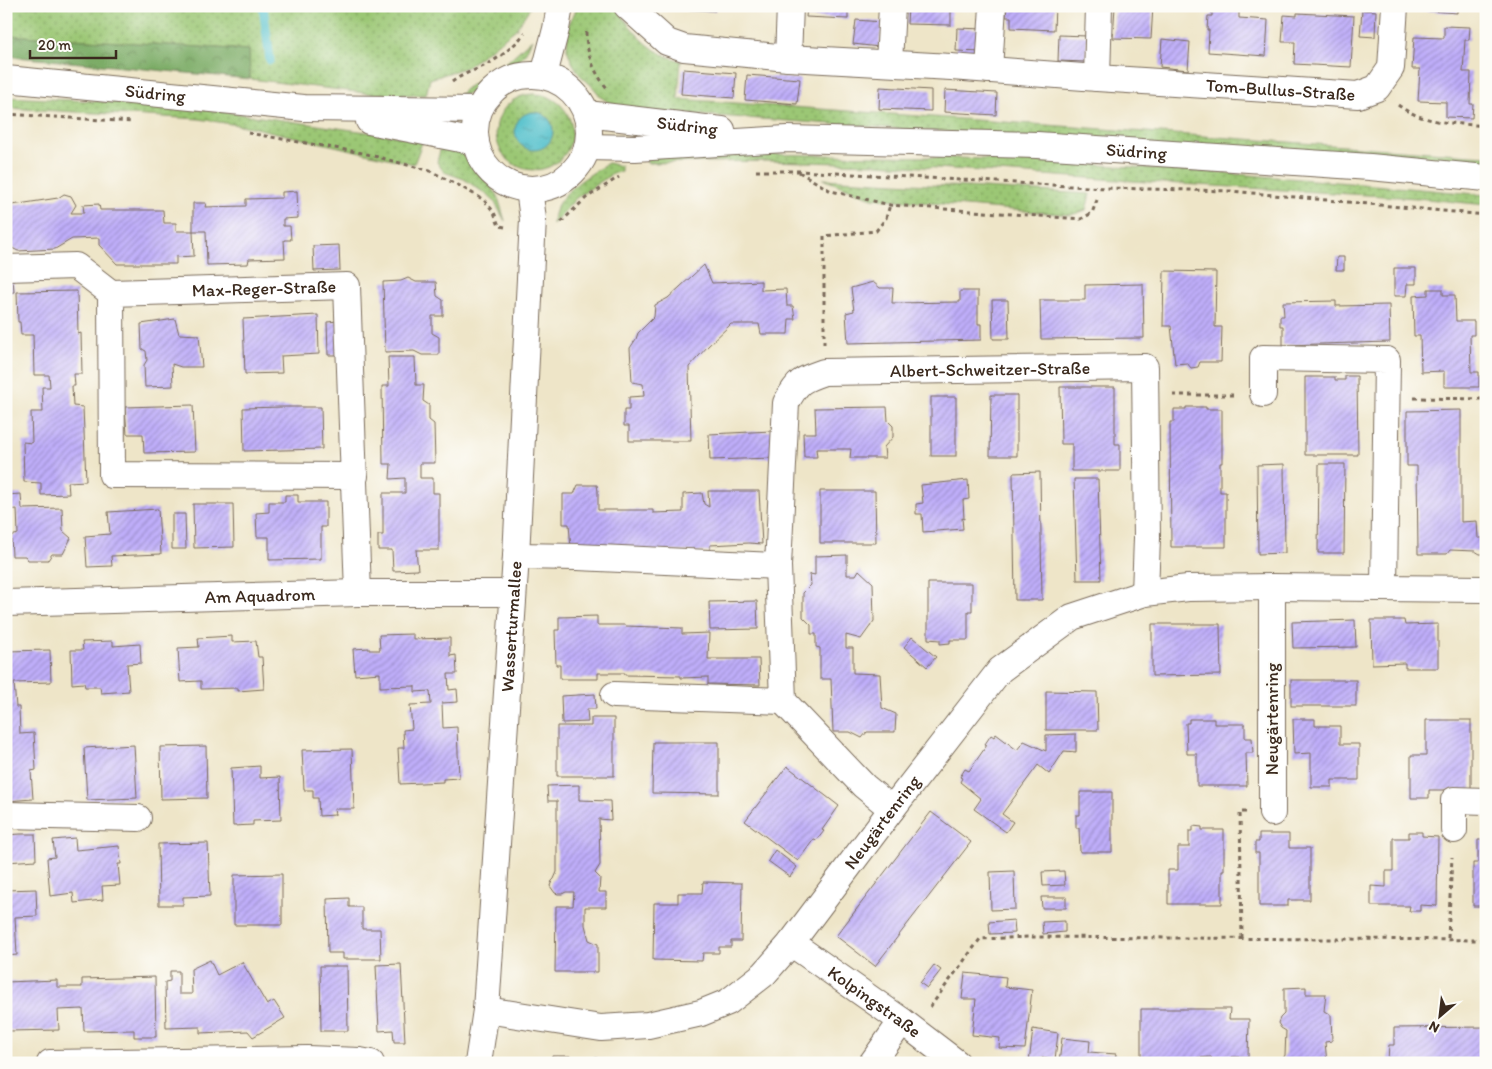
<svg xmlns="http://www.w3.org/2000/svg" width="1492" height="1069" font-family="Itim,sans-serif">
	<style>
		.green { fill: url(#green-dots); stroke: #6b7849 }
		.forest { fill: url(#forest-crowns); stroke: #5c6b42 }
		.water { fill: url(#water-ripples); stroke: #487675 }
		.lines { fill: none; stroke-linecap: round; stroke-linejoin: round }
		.stream { stroke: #54c1cc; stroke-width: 9 }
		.building { fill: url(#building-hatch) }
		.street-casing { stroke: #7a6b5a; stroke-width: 28 }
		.path { stroke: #7a6b5a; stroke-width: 3; stroke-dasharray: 4 4; stroke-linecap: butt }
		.street { stroke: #fff; stroke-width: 26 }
		.labels { text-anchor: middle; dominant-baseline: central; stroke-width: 4; stroke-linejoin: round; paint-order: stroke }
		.street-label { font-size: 18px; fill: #3b2a1e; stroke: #fdfcf7 }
	</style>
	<defs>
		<pattern id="green-dots" width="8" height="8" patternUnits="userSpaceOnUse" patternTransform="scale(1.25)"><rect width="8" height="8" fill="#9bc774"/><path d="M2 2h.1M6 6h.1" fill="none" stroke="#80a25f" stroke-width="1.8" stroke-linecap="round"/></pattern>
		<pattern id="forest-crowns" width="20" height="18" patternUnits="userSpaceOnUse" patternTransform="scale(1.25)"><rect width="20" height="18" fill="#7cac66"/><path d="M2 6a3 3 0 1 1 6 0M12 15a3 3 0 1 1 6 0" fill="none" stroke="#678c53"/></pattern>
		<pattern id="water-ripples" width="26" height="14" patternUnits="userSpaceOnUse" patternTransform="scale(1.25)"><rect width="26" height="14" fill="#54c1cc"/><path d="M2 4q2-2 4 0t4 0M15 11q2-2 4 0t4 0" fill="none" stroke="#479da5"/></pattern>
		<pattern id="building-hatch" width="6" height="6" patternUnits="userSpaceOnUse" patternTransform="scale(1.25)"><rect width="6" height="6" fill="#bfaefa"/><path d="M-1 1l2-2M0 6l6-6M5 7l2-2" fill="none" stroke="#9c8eca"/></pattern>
	</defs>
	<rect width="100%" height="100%" fill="#fdfcf7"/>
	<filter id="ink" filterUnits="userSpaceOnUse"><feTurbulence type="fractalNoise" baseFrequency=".02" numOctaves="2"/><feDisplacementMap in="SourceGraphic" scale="10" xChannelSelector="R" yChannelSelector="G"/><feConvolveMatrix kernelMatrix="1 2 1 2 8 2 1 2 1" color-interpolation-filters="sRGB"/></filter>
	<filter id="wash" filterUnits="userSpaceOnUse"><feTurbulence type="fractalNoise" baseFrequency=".0096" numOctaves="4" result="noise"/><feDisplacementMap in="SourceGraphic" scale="20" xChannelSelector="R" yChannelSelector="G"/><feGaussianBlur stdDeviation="1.12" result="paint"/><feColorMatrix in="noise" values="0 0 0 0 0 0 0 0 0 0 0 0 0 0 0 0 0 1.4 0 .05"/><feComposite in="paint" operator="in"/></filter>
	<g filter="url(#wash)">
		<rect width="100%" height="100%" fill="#eee5c8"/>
		<g class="green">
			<path d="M6,6H531L516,29L467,67L430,79L426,95L373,94L250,79L249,50L6,35Z"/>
			<path d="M578,6H615C628,24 642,44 662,54C668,57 675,59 681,61L678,99L1486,156V170L618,109L602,98L593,87L579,74L571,60L567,49L568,26Z"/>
			<path d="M532,39L526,52L515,66L494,75L478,91L458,96L465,89L508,61Z"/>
			<circle cx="534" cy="132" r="38"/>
			<path d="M6,97L176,105L423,140L414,164L251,127L199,119L6,108Z"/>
			<path d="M442,143L459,149L497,194L505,221L493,199L464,179L444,172L437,162Z"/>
			<path d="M735,154C833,155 931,156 1030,161C1182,169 1334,181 1486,195V205L1417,198L1148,182L877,164L769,161L647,163L646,157Z"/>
			<path d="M608,163L621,166V171L612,174L576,198L553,224C552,195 587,177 608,163Z"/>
			<path d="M823,179L1090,194L1086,210L1071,215L872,198Z"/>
		</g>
		<path class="forest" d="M6,35L249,50L250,79L6,56Z"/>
		<circle class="water" cx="534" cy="131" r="19"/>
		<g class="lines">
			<path class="stream" d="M263,6L270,60"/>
		</g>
		<g id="blocks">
			<g class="building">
				<path d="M657,6H715V11L656,8Z"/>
				<path d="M729,6H750L749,10L729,9Z"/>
				<path d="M807,6H848V19L806,17Z"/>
				<path d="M908,6H948V8H951V25L907,24Z"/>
				<path d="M1007,6H1055L1054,30L1011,28V17H1006Z"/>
				<path d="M1115,6H1153L1151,39L1113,38Z"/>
				<path d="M1212,6H1239V18L1268,20L1266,56L1208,52L1209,30H1207L1208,16H1212Z"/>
				<path d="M1419,6H1457V13L1418,10Z"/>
				<path d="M1362,10L1376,11L1375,37L1360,36Z"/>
				<path d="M1297,13L1354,16L1351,67L1294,64L1295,42H1282L1284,15L1297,16Z"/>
				<path d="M856,20L882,22L879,47L853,44Z"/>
				<path d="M1444,26L1470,27L1469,40H1465L1463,72H1471L1470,104H1473L1472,118L1446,117V102L1418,101L1420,69H1412L1414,37L1444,38Z"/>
				<path d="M957,28L984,29L983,52L956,51Z"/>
				<path d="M1059,35L1087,36L1086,62L1058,61Z"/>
				<path d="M1162,39L1190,42L1188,70L1160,67Z"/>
				<path d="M683,69L736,73L734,98L681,94Z"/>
				<path d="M747,75L800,79L797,104L745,100Z"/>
				<path d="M880,87L931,90V111L879,109Z"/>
				<path d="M945,90L997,93L996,115L944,112Z"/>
				<path d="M297,191L298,218L283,219V226H290L291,240H284L285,258L249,259L248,264L207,265L206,231H193V203H206L205,207L246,206V199L282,198V192Z"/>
				<path d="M64,194L71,196L76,205L71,213H84L83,205L99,204L100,210H163L164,223H176V231H193L194,256L176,257V264H117L99,245V238L72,239L55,249L18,251L6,245V201L12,205L58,198Z"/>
				<path d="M339,245L340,270L314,271L313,246Z"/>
				<path d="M1337,257H1344V270H1336Z"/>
				<path d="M704,265L712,283L761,281V290L786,289L787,306H793L795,319H789L788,334H761L759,324H731L708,346L689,367L691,441H629V426H624V410H629V397L644,396L643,384L632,382L630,348L636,339L638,333L654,317L655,305L668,298Z"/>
				<path d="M1394,268H1416V284H1407L1406,296H1394Z"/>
				<path d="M1164,271L1216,272L1215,327H1222L1221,362H1200L1198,367L1191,368L1187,363L1175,364L1171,326H1163Z"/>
				<path d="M13,278L14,292L6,293V279Z"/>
				<path d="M408,278L416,282H436L437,296L443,300V316H432V333L439,337V355H422L414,351L385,352L383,282L401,281Z"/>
				<path d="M873,282L880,288H893L892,303L960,302V291H978V324H981V340L848,343L846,313L854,311L851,288Z"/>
				<path d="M1143,284L1144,338L1041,339L1040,300H1085V285Z"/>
				<path d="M1428,289H1443V295H1455L1456,321H1474V335H1470L1471,372H1479V387H1444V371L1421,372L1420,336H1414L1413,296L1428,295Z"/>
				<path d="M77,291L78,334L81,333L82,374H74L75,386H72L73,406L83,407L86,481L68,482L69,494L41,495V483L24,482L23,442L32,443L31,412H43L42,387H50L49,375H34L33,335H21L20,322H18L17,292Z"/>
				<path d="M992,300H1008L1009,339H993Z"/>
				<path d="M1336,301V306L1389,305L1390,342L1283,345V326H1280V316H1284L1283,302Z"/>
				<path d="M318,315L319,354L281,356L282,373L245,374L243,319Z"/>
				<path d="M175,319L179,334L199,335L202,367H181L172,364L173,386L145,387L144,365L147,360L146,351L142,349L141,324Z"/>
				<path d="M338,321L339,355H328L327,322Z"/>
				<path d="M388,357H415L416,385H424L423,401L429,405V420L434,424L435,463H420V478H433V493H439V550H416L418,570L393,571L392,550H378V535H383V493H405V478L390,479L391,464H383L382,386H389Z"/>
				<path d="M1345,376H1357L1358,455H1305V377H1335V380H1345Z"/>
				<path d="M1060,387H1115V444H1120V471H1072V444H1061Z"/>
				<path d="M991,395H1017V456H990Z"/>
				<rect x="931" y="397" width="25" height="59"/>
				<path d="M193,405L195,452L144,453L143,434H127L125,407Z"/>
				<path d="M282,407H321L322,449L244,451L243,408Z"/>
				<path d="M887,407L888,421L893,426V437L884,447L885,458H850L851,449H816L817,457H804L803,433H816L815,408Z"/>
				<path d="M1186,407H1206V409H1222V463H1220V492H1226V547H1171L1170,422H1174V409H1186Z"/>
				<path d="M1461,410V522L1477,521L1478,538H1486V554H1480L1475,551L1450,550L1447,554H1418L1417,466H1407V411Z"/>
				<path d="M772,431L773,458L710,460L709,434Z"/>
				<path d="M1284,464L1285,553L1258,554L1257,465Z"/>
				<path d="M1319,464H1345L1344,553H1318Z"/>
				<path d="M1040,472L1042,600H1015L1013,473Z"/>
				<path d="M1074,479H1098L1101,580H1077Z"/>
				<path d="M968,480L969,499L963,500L964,519L962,518L963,529L923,532L922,514H916V504L923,503L921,485Z"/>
				<path d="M578,485H597L598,491V510H653V513L683,512V494L702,493L704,504L709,507L708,491H759L762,544L749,543L710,545V552L571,549L569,524H563V494H574Z"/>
				<path d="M820,491H875L876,543H820Z"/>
				<path d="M21,494L22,509L62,508L63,531L71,538L63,554H52L48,560H28L25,556H12L11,536L18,534L17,509L6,510V495Z"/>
				<path d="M285,495H298V502H326V527H321V559L269,560V537H257L256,513L269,512V502H285Z"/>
				<path d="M193,504H233L234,547L194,548Z"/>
				<path d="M158,509L161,554L111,556L112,566L87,567L85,536L110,534L108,512Z"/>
				<path d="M172,514H185L186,549H172Z"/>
				<path d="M847,555V575H856L859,570L873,583L874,621L861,639L846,635V648H853V673L880,674L882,708L896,714L895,732H867L862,738L850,732H833L831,679H820V648L816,647V634H811V625L803,617V593L811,585L810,574L815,575V556Z"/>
				<path d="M928,583H972V611H968V640H950V643L940,644V640L928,639Z"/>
				<path d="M757,601L758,629L710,630L709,602Z"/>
				<path d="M597,616V625H625L626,626L682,628V634L709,633L708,659H759L760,685L708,684V677L681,678V676L625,675V673H598V679H560V665H556L555,630H559V617Z"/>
				<path d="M1355,620L1356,647L1293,648L1292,622Z"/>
				<path d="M1371,620H1404L1405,625L1438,624V668H1405V663L1372,664Z"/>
				<path d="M1152,624H1220L1221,675L1152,676Z"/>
				<path d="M413,634V639L450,638V656L456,655L457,674H448L449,690L457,689L458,702L442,703L443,728L457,727L459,778L443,779V782L400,784L398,748H404L403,730L412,729L410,705L431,704L430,691L415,692V686L380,687V673L355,675L353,649L369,648V650H380L379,635Z"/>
				<path d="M232,636V642L256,641L258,657H262L264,689L238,691V688L201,689V681L180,682L178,648L199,647L198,638Z"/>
				<path d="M912,637L936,657L927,667L904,647Z"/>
				<path d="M113,641V646L140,644L141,663L127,664L129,691L101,693L100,687H85L84,683L72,684L71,650H83L82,642Z"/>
				<path d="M50,650L51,682L14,683L16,707H19L20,734L34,733L36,770L31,771L33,799L6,801V651Z"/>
				<rect x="1291" y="680" width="65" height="26"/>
				<path d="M1046,691L1097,692L1098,730H1046Z"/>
				<path d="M595,694L596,709H587L588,722L562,723L561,696Z"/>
				<path d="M591,718H614V776H557V726H591Z"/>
				<path d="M1189,719H1214V724H1245V738H1252L1253,753H1246L1247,786H1197V754H1187L1186,723H1189Z"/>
				<path d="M1293,719H1315V726H1340V744H1359V780H1332V787H1311V753L1294,754Z"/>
				<path d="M1426,720H1471V790H1429V798H1411V755H1426Z"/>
				<path d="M996,734L1017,750L1024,741L1046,751V735L1076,734V752L1064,751L1049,774L1038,765L1002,814L1013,822L1006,832L974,809L981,799L960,782L962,778L960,777L965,769L969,771L987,745L985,744L991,735L994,737Z"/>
				<path d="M653,742H719V794L652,793Z"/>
				<path d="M134,745L137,798L87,800L84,748Z"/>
				<path d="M206,746L207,798L161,799L160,747Z"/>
				<path d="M352,749L354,809H334L335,815L319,816L318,798H313V790H304L302,750Z"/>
				<path d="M260,766V778L280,777L281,820L253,821V825L233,826L231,768Z"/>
				<path d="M787,766L839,806L822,830L824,831L817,840L814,839L798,861L745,821Z"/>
				<path d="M579,785V800L610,801L611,820L599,819L600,865L595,873L600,878L599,892H606V907H585V925L589,940L598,944V972H555L556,906H573L574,892H566L562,894H558L555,893L550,886L552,881L554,879L557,872V801H548L547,786Z"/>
				<path d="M1080,792H1112V852H1080L1079,828H1076V815H1080Z"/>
				<path d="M931,812L971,842L875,966L836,936Z"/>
				<path d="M1193,826L1202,827V830H1224V870H1222V904H1168V870H1178V847H1189V831H1193Z"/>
				<path d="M1409,832H1422V836L1438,837L1437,906L1420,905V911H1409L1410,906H1371V886L1386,887V871H1393V838H1409Z"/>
				<path d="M21,834H35L36,860L6,862V835Z"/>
				<path d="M1259,834H1289V848H1310V900H1288V906H1259V853H1255V842H1259Z"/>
				<path d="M75,838L76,850L119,846L121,864H118L120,885L102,886L103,900L74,903L73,893L50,896L47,858L55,857L53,840Z"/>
				<path d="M1478,840H1486V906H1473V863H1478Z"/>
				<path d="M208,843L210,896L183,897V905H159L158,844Z"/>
				<path d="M775,850L797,867L790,877L768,861Z"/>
				<path d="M1014,871L1015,909L991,910L990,872Z"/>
				<path d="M1064,871L1065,885L1043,886L1042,872Z"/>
				<path d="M282,874V925H234V875Z"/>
				<path d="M703,882L742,883L741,941H731V947H719V953H703L702,961L653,960L654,903H678V893H702Z"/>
				<path d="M36,889L37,916L15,917L17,955L6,956V890Z"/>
				<path d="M1041,897H1066V908H1042Z"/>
				<path d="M349,898V907H362V929H380L381,959H343V953H328L327,899Z"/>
				<path d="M1014,920L1015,933L990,934L989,922Z"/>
				<path d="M1065,921V932L1043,934L1042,922Z"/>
				<path d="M210,960L217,975L242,962L267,1005L274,1001L285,1018L253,1037L248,1031L200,1033V1027L166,1028L165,982L170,981V971H179V994H192L191,969Z"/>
				<path d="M401,964L405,1042H394L393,1030L379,1031L376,965Z"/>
				<path d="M934,965L941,970L927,988L920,983Z"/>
				<path d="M320,966H347L348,1031H321Z"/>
				<path d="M965,973L1006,977L1005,987L1032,990L1025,1049L999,1048L1000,1038L972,1035L976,999H962Z"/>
				<path d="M155,977L156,1037H134V1030L84,1031L83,1009L58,1010L59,1030L9,1031V1037L6,1038V982L57,980V987H82V979Z"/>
				<path d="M1306,987V994H1326L1324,1011L1331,1015L1332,1041L1325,1042L1327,1063H1281L1285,1055L1286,1031L1281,1028L1278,1023L1280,1018L1284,1014V988Z"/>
				<path d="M1141,1009H1230L1229,1019H1249L1248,1057H1232L1229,1063H1214L1211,1057L1197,1058V1063H1141Z"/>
				<path d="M1486,1027V1063H1394V1060H1388L1389,1045H1394V1028Z"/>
				<path d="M1033,1029L1058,1033L1055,1060L1042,1058V1063H1029Z"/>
				<path d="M1062,1038L1090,1041L1089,1052L1116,1054L1115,1063H1059Z"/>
				<path d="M552,1056H570V1059L597,1058V1063H536V1058H552Z"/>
			</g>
		</g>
	</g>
	<g filter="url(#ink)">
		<use href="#blocks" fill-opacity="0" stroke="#7a6b5a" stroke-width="1"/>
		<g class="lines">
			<g class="street-casing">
				<g id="street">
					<path id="s1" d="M627,6L667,42L684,48L788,58L951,67L1097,78L1358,95L1377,88L1391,68L1395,6"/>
					<path d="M788,58L790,6"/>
					<path d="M889,63L892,6"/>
					<path d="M989,70L993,6"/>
					<circle cx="532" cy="132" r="57"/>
					<path d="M544,75L556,29L560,6"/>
					<path d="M1097,78L1099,6"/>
					<path id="s2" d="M6,79L304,108L478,110"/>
					<path id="s3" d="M587,114L722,130"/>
					<path d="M369,121L476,142"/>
					<path id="s4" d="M587,147L635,148L787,139L1037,145L1370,167L1486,178"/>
					<path d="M6,268L76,266L111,293"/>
					<path d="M1263,394V358L1387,360L1384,588"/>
					<path id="s5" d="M355,476L112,475L111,293L347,286L358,593"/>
					<path d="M516,556L577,557L778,566"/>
					<path id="s6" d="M6,603L358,593H513"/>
					<path d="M614,695L783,701"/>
					<path id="s7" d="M892,809L864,786L783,701L778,566L786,403C798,381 801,380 824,372L1145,367L1147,538L1145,593"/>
					<path d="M1272,813V587"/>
					<path d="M6,815L138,818"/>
					<path d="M1454,830V800L1486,801"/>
					<path id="s8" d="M791,943L902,1021L957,1063"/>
					<path id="s9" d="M486,1010L601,1028L648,1025L701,1013L728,1002L764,974L791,943L892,809L1000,670L1072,617L1145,593L1188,588L1272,587L1486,589"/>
					<path d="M50,1063L307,1059L360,1061L371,1063"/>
					<path id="s10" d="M478,1063L486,1010L516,556L533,219L529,189"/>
					<path d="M872,1063L902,1021"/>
				</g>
			</g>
			<g class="path">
				<path d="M586,32C586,52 594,73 607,88"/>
				<path d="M452,82C462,74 476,70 488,64C502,56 514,46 525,33"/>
				<path d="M1398,105C1423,124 1456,123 1486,126"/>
				<path d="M6,114L133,122"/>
				<path d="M248,133L363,153L430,171L460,186L484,200L494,212L499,226L505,227"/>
				<path d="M756,171H799L1106,188L1231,191L1486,215"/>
				<path d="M799,172L831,191L890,205L1081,219L1092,213L1097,200"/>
				<path d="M561,222L586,198L619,177"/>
				<path d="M824,344V236L876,231L886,218L890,205"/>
				<path d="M1173,395H1237"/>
				<path d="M1414,398L1486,399"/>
				<path d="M1242,938L1240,812H1246"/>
				<path d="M1448,938L1452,857"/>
				<path d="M930,1007L980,939L1030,937L1486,940"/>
			</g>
			<use href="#street" class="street"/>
		</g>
	</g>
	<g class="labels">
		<g class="street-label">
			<text stroke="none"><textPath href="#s1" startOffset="670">Tom-Bullus-Straße</textPath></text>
			<text stroke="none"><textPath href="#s2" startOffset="150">Südring</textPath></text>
			<text stroke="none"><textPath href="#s3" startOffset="101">Südring</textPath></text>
			<text stroke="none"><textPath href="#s4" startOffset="550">Südring</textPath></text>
			<text stroke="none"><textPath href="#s5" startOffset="578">Max-Reger-Straße</textPath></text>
			<text stroke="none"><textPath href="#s7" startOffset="669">Albert-Schweitzer-Straße</textPath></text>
			<text stroke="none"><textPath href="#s6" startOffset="254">Am Aquadrom</textPath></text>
			<text stroke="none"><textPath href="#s10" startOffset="438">Wasserturmallee</textPath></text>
			<text transform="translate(1272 719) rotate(-90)">Neugärtenring</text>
			<text stroke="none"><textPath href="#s9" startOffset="485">Neugärtenring</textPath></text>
			<text stroke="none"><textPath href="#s8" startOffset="102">Kolpingstraße</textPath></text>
		</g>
	</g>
	<rect width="1492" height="1069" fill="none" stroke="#fdfcf7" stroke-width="25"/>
	<g transform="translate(1440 1016) rotate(208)" stroke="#fdfcf7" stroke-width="4" paint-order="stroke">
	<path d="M0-4L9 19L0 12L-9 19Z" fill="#3b2a1e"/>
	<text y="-8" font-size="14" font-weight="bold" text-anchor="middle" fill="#3b2a1e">N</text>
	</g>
	<path d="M30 50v8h86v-8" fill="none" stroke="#3b2a1e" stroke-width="2.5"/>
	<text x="38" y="50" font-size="15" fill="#3b2a1e" stroke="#fdfcf7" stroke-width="4" paint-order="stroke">20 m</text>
</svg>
